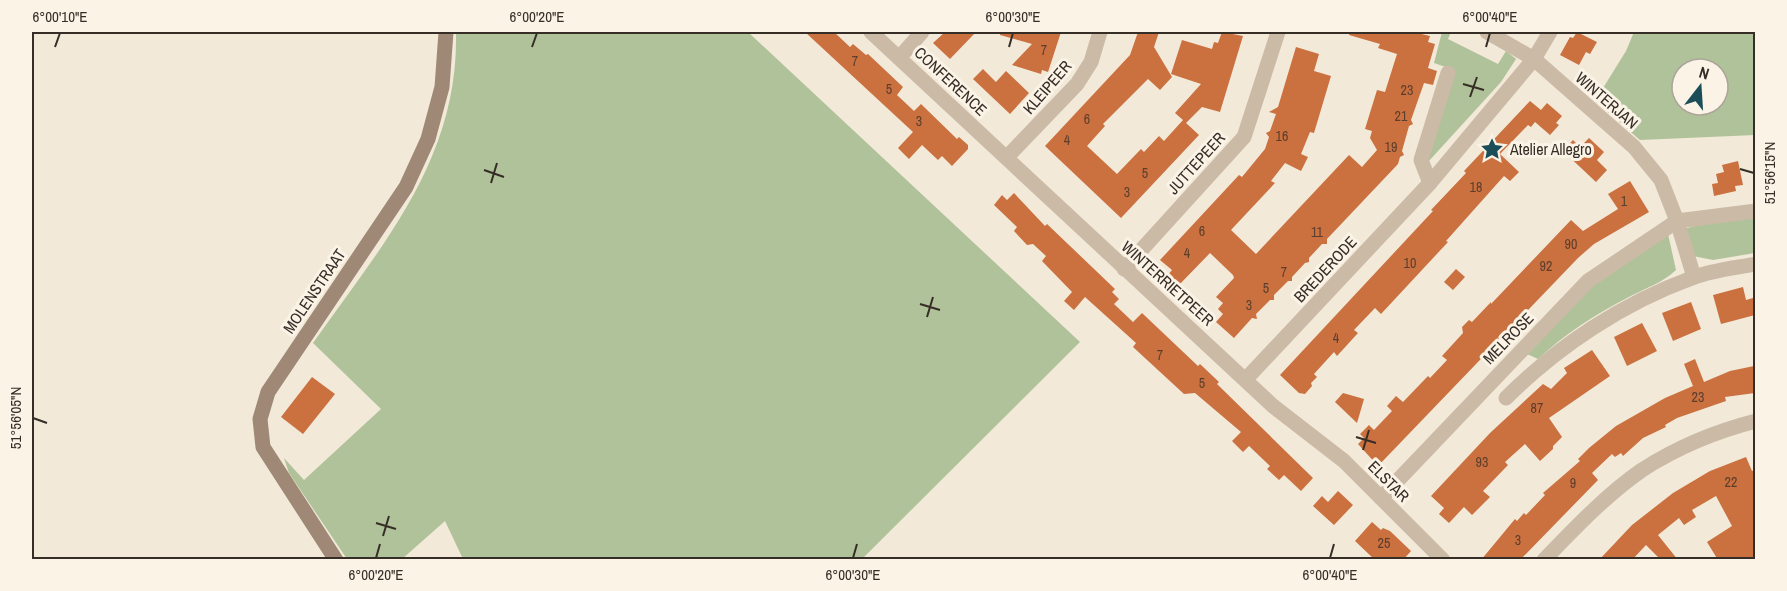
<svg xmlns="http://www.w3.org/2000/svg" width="1787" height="591" font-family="'Archivo Narrow',sans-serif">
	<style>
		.green { fill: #b0c299; fill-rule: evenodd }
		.building { fill: #cb703f }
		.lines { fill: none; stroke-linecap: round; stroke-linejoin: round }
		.street { stroke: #cbbaa5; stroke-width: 15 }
		.secondary { stroke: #9f8976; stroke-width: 15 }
		.ticks { fill: none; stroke: #362d27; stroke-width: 2 }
		.labels { text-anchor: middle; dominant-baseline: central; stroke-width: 6; stroke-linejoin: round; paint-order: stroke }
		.number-label { font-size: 14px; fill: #5b3e2d }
		.street-label { font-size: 16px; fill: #362d27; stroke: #faf3e6 }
		.poi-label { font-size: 16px; fill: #362d27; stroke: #faf3e6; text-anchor: start }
		.neatline { fill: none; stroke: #362d27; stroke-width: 2 }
		.ticks-label { font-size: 15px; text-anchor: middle; fill: #362d27 }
	</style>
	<rect width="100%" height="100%" fill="#f2e9d9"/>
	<g class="green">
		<path d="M456,32H748L1080,342L862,559H463L445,521L402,559H347L289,473L284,458L304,480L381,409L313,343C382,245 459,159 456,32Z"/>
		<path d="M1442,32H1451L1448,39L1498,64L1506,51L1516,59L1501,82L1428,162L1451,69L1434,63Z"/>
		<path d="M1634,32H1755V135L1640,140L1595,101L1626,51ZM1682,69H1718V105H1682Z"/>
		<path d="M1755,218V253L1713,260L1693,256L1684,229L1708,222Z"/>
		<path d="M1668,234L1676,270C1663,283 1643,289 1627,298C1594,315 1565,334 1538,359L1527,354L1588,289Z"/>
	</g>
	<g class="building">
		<path d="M805,32H834L850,47L853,44L866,55L868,54L903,87L897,95L914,111L921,104L957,139L959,137L968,145V149L952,166L942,156L938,160L922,145L909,159L898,148L913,132Z"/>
		<path d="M945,32H976L950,59L933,43Z"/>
		<path d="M1000,32H1061L1048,72L1042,70L1041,74L1012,65L1032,44L1000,35Z"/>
		<path d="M1138,32H1159L1154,47L1172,77L1160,90L1148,79L1103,124L1105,126L1087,146L1117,174L1141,149L1144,152L1159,136L1164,141L1183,120L1175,113L1201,84L1171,74L1182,40L1212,49L1214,42L1218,43L1222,32L1243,36L1220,112L1202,107L1186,123L1199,135L1121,218L1045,146L1130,55Z"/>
		<path d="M1350,32H1413L1430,36L1428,42L1435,44L1428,68L1437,71L1433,85L1424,83L1411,120L1413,124L1409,126L1402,151L1404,155L1400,157L1398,164L1327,239V244H1322L1309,258V262L1305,263L1292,277V281H1288L1274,295V300H1270L1256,314L1257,319L1252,318L1234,338L1216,322L1223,314L1218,309L1223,303L1216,297L1234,278L1233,275L1210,253L1178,286L1167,276L1172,270L1160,260L1239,175L1242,177L1265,149L1269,137L1266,133L1270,131L1276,114L1269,112L1278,107L1296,47L1319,54L1314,71L1331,76L1314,133L1310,132L1301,154L1308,157L1301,171L1285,163L1271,181L1275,183L1231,230L1256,254L1349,155L1362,167L1377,150L1370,138L1372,131L1365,129L1377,90L1385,92L1397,54L1378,48L1380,44L1349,35Z"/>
		<path d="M1577,32L1597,42L1590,54L1586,52L1579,65L1560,55L1570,37L1573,38Z"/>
		<path d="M983,69L996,82L1006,71L1029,93L1010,114L973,79Z"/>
		<path d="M1530,101L1541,110L1547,103L1562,116L1556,123L1559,125L1550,135L1535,122L1531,127L1528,125L1500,154L1519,172L1510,181L1504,176L1446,241L1448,242L1381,314L1375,308L1354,330L1358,333L1337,356L1334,352L1314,374L1317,377L1311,383L1312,386L1305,394L1299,393L1280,375L1433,211L1431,210L1466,173L1464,171Z"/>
		<path d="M1589,138L1604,152L1597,160L1607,170L1596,182L1563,151L1573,140L1580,147Z"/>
		<path d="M1738,161L1743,185L1735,186L1736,191L1714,196L1712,184L1718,183L1716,174L1724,172L1722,165Z"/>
		<path d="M1630,181L1649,212L1594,244L1578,258L1378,466L1358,444L1364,438L1360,434L1369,425L1374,430L1392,411L1387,406L1396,396L1403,402L1428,376L1430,378L1447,360L1442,356L1463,333L1462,327L1469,320L1472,322L1491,302V304L1571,220L1583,231L1618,209L1608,194Z"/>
		<path d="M1014,193L1045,226L1047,224L1115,289L1112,292L1119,299L1114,304L1133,322L1142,313L1198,366L1200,364L1219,382L1217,384L1313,478L1301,491L1284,475L1279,480L1267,469L1270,466L1249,446L1243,452L1232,441L1241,432L1195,393L1184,394L1133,347L1136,343L1085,297L1074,310L1064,301L1072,292L1042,261L1046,256L1033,244L1027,245L1014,231L1017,227L994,205L1002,195L1007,200Z"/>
		<path d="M1456,269L1465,277L1453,290L1444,282Z"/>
		<path d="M1743,287L1746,300L1753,298L1755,315L1721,324L1713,295Z"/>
		<path d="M1691,302L1701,329L1673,341L1662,313Z"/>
		<path d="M1642,323L1657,351L1627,366L1614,337Z"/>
		<path d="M1592,350L1610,376L1549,418L1562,437L1553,446V449L1540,461L1525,444L1505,462L1508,465L1483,491L1490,497L1472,515L1464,507L1449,523L1439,514L1444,508L1431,496L1490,433L1543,384L1551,389L1567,373L1564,368Z"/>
		<path d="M1695,359L1704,382L1730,371L1754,366L1755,393L1725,397L1726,401L1677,418L1665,425L1666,427L1643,438L1623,456L1621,453L1615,457L1612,454L1592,473L1598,480L1520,560H1481L1515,519L1517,521L1524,513L1526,515L1545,495L1543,493L1580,461L1578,459L1589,448L1616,426L1665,398L1693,386L1684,364Z"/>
		<path d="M312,377L335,394L303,434L281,417Z"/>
		<path d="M1343,393L1364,399L1357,423L1335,402Z"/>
		<path d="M1746,457L1752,471L1755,470V560H1718L1707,542L1732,526L1716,496L1692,510L1696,517L1684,525L1679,518L1658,535L1678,560H1661L1646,545L1632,560H1599L1632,525L1673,493L1710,471Z"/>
		<path d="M1338,491L1353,505L1334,525L1313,506L1322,496L1328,502Z"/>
		<path d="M1372,522L1381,530L1383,528L1390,531L1411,551L1403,560H1375L1355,541Z"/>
	</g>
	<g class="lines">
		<g class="street">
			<path d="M871,32L1273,406L1344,461L1443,560"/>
			<path d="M1487,32L1534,59L1634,147L1661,180L1677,221L1694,277"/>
			<path d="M899,58L922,32"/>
			<path d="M1007,157L1077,84L1091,62L1100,32"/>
			<path d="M1430,183L1421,160L1448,73"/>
			<path d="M1124,269L1244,137L1278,32"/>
			<path d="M1246,379L1430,183L1534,59L1550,32"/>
			<path d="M1506,398C1558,346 1623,303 1692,278C1712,270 1735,268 1756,264"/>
			<path d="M1381,498L1588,281L1677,221L1756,211"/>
			<path d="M1544,560C1575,528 1606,495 1642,470C1676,448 1717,431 1756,421"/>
		</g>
		<path class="secondary" d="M336,560L263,447L260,419L268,392L406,187L428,139L442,87L446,32"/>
	</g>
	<path class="ticks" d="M55,47L60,33M532,47L537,33M1009,47L1013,33M1486,47L1490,33M1463,84L1484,90M1470,97L1477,77M1740,169L1754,173M484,170L504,177M491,183L497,163M920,304L940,310M927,317L933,297M33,418L47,423M1356,437L1376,443M1363,450L1369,430M376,523L396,529M383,536L389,516M376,558L380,544M853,558L857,544M1330,558L1334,544"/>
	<defs>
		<g id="sight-bare" transform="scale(1.8)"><path d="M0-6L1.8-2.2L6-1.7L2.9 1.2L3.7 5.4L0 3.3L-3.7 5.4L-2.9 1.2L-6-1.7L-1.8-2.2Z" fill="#1b4e59" stroke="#faf3e6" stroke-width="2.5" paint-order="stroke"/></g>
	</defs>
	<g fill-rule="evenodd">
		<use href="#sight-bare" x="1492" y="149"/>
	</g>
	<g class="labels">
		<g class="number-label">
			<text x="1044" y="50">7</text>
			<text x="855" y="61">7</text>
			<text x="889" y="89">5</text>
			<text x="1407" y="90">23</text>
			<text x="1401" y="116">21</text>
			<text x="1087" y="119">6</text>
			<text x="919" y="121">3</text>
			<text x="1282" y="136">16</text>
			<text x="1067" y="140">4</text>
			<text x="1391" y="147">19</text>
			<text x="1145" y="173">5</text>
			<text x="1476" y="187">18</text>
			<text x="1127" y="192">3</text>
			<text x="1624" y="201">1</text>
			<text x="1202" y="231">6</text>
			<text x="1317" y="232">11</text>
			<text x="1571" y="244">90</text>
			<text x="1187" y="253">4</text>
			<text x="1410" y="263">10</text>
			<text x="1546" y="266">92</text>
			<text x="1284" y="272">7</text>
			<text x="1266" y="288">5</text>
			<text x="1249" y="305">3</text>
			<text x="1336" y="338">4</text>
			<text x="1160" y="355">7</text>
			<text x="1202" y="383">5</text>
			<text x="1698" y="397">23</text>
			<text x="1537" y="408">87</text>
			<text x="1482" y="462">93</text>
			<text x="1731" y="482">22</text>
			<text x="1573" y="483">9</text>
			<text x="1518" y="540">3</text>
			<text x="1384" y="543">25</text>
		</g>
		<g class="street-label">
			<text transform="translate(951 81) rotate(43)">CONFERENCE</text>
			<text transform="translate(1047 87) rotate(-49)">KLEIPEER</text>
			<text transform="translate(1607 100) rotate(41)">WINTERJAN</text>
			<text transform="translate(1196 163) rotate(-48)">JUTTEPEER</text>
			<text transform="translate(1325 269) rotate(-47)">BREDERODE</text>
			<text transform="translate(1168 283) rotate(42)">WINTERRIETPEER</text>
			<text transform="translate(314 291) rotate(-56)">MOLENSTRAAT</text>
			<text transform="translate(1508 338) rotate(-46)">MELROSE</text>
			<text transform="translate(1389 481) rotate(45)">ELSTAR</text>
		</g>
		<g class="poi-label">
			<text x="1510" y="149">Atelier Allegro</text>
		</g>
	</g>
	<rect width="1787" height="591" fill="none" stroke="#faf3e6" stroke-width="66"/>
	<g transform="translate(1700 87) rotate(17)"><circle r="28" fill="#faf3e6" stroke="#aca49a" stroke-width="1.5"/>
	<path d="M0-4.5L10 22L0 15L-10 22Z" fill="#1b4e59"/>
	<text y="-9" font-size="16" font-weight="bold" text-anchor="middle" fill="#362d27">N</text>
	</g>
	<rect x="33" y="33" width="1721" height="525" class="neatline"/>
	<g class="ticks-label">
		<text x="60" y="22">6°00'10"E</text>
		<text x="537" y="22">6°00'20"E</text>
		<text x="1013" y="22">6°00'30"E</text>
		<text x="1490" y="22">6°00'40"E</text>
		<text transform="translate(1770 173) rotate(-90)" y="5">51°56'15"N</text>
		<text transform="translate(16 418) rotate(-90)" y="5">51°56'05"N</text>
		<text x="376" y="580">6°00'20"E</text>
		<text x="853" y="580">6°00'30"E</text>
		<text x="1330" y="580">6°00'40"E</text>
	</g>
</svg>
